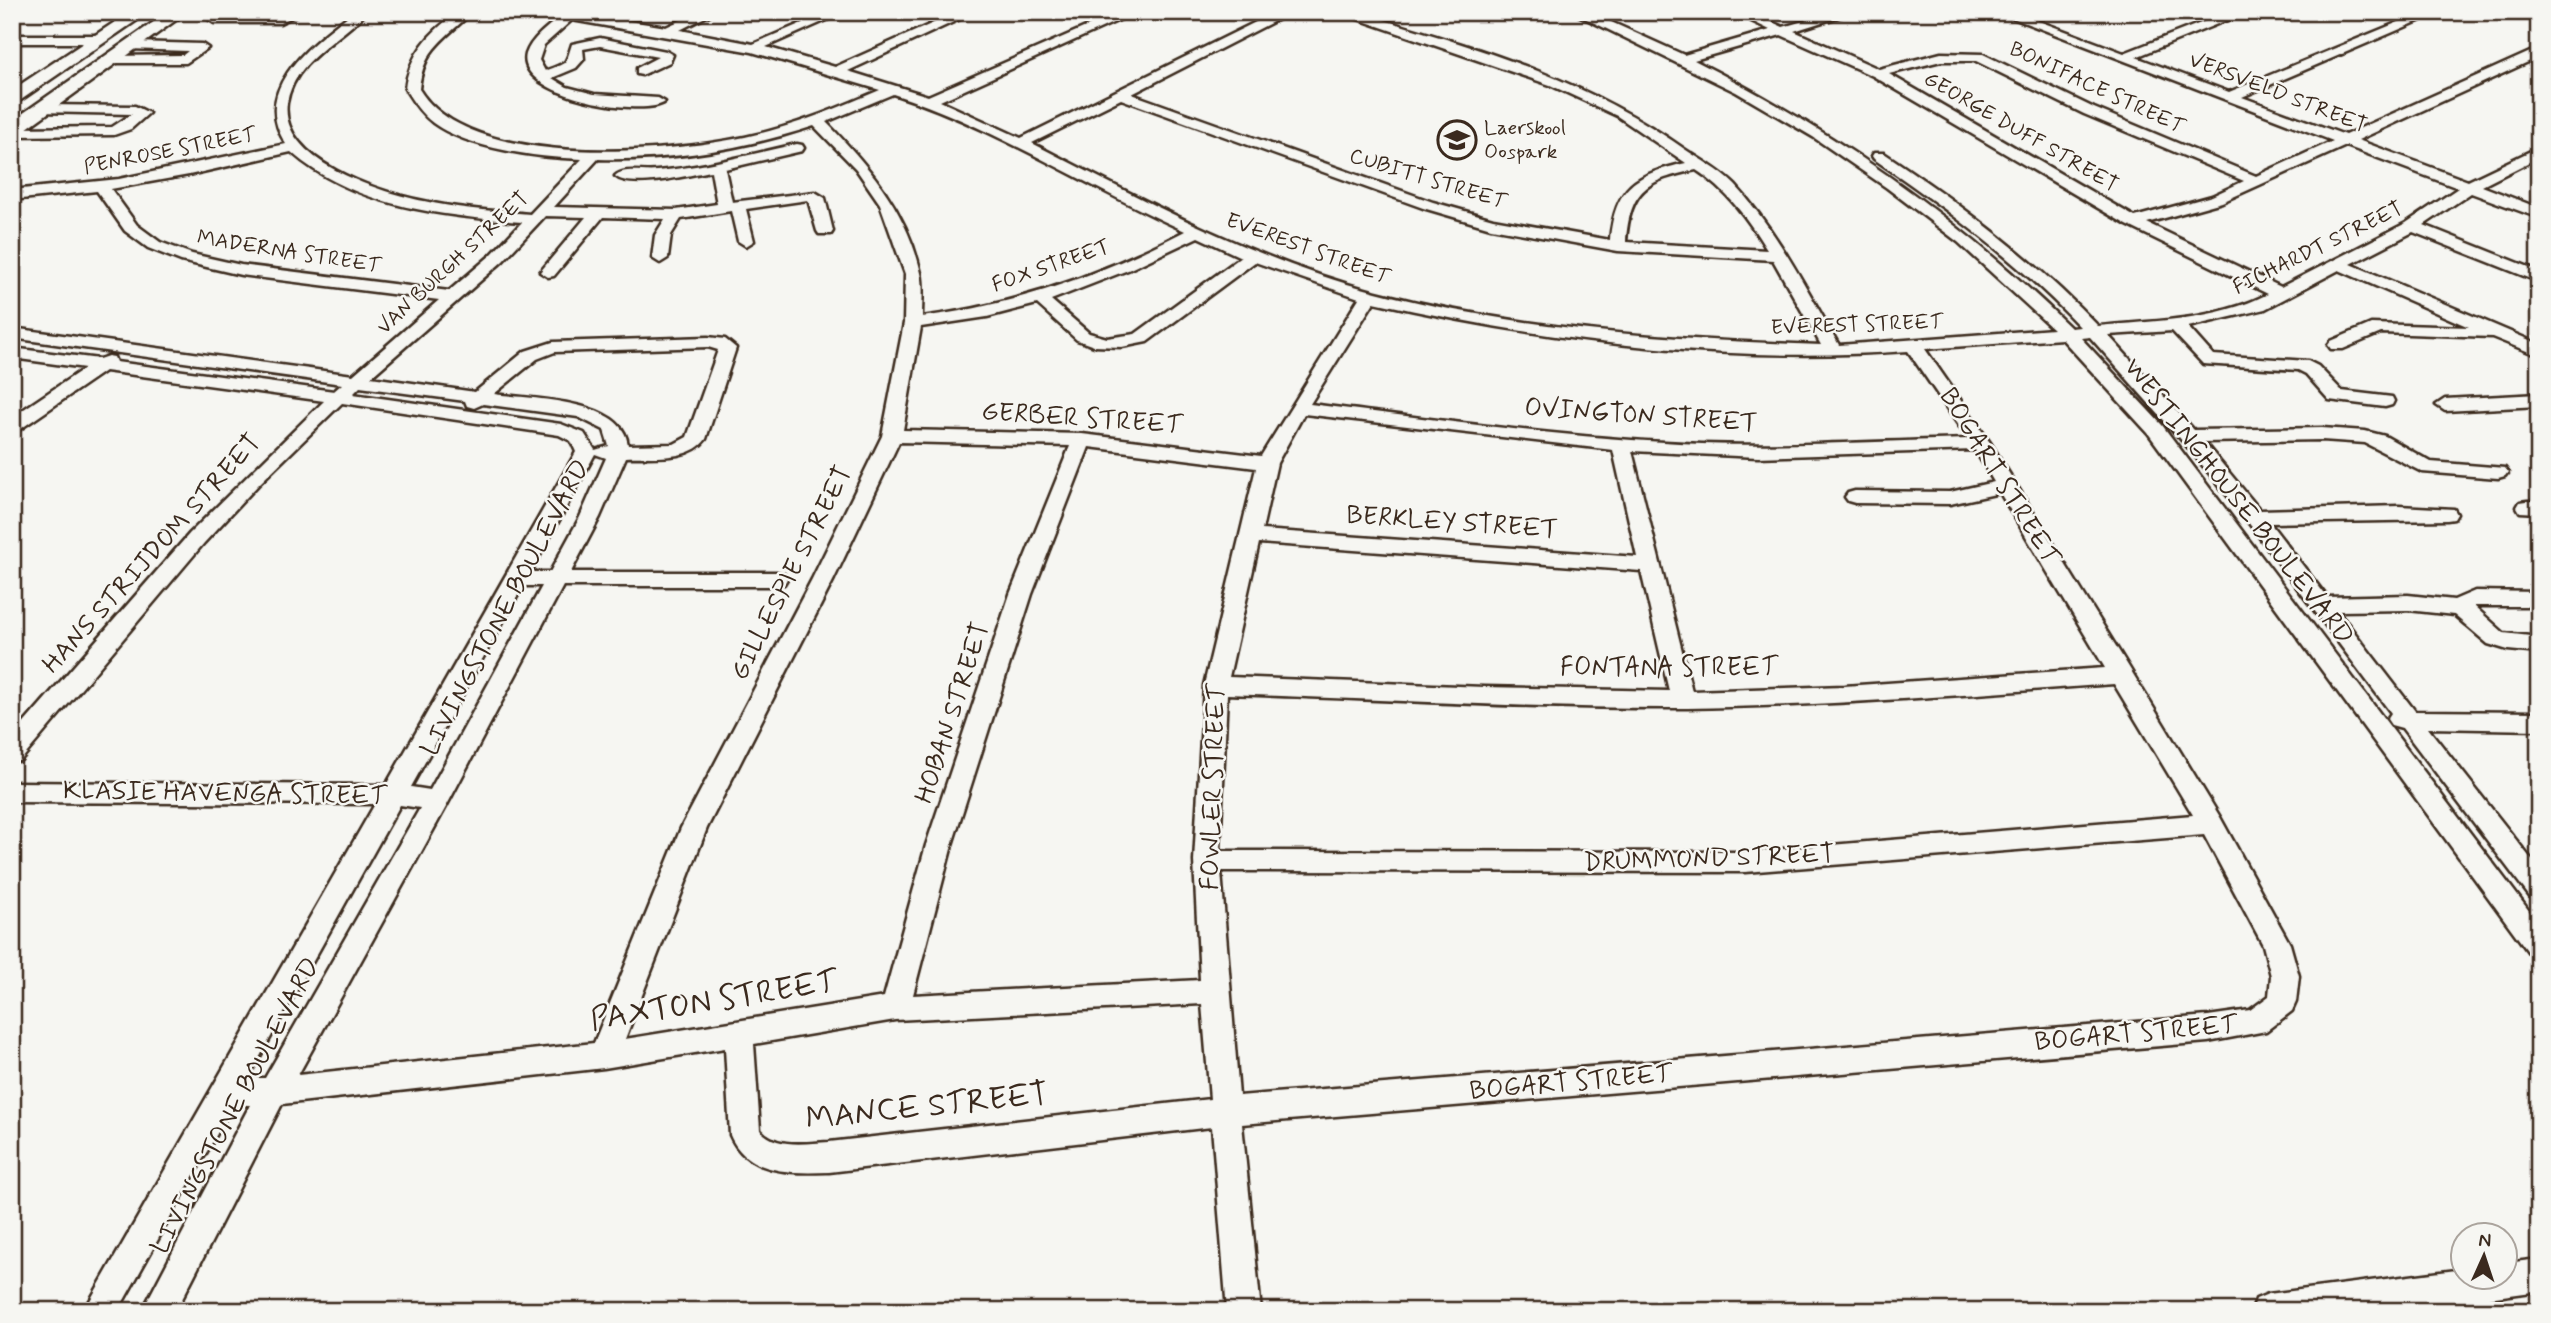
<svg xmlns="http://www.w3.org/2000/svg" width="2551" height="1323" font-family="Mynerve,sans-serif">
	<style>
		.lines { fill: none; stroke-linecap: round; stroke-linejoin: round }
		.minor-casing { stroke: #3b2a1e; stroke-width: 5 }
		.major-casing { stroke: #3b2a1e; stroke-width: 5 }
		.minor { fill: #f6f6f2; fill-rule: evenodd }
		.major { fill: #f6f6f2; fill-rule: evenodd }
		.labels { text-anchor: middle; dominant-baseline: central; stroke-width: 5; stroke-linejoin: round; paint-order: stroke }
		.far-street-label { font-size: 21px; fill: #3b2a1e; stroke: #f6f6f2 }
		.far-poi-label { font-size: 21px; fill: #3b2a1e; stroke: #f6f6f2; text-anchor: start }
		.street-label { font-size: 26px; fill: #3b2a1e; stroke: #f6f6f2 }
		.near-street-label { font-size: 32px; fill: #3b2a1e; stroke: #f6f6f2 }
	</style>
	<rect width="100%" height="100%" fill="#f6f6f2"/>
	<filter id="ink" filterUnits="userSpaceOnUse"><feTurbulence type="fractalNoise" baseFrequency=".0143" numOctaves="2"/><feDisplacementMap in="SourceGraphic" scale="14" xChannelSelector="R" yChannelSelector="G"/><feConvolveMatrix kernelMatrix="1 2 1 2 8 2 1 2 1" color-interpolation-filters="sRGB"/></filter>
	<g filter="url(#ink)">
		<g class="lines">
			<g class="minor-casing">
				<g id="minor">
					<path d="M285,12H302L280,23H214L208,19L214,15H278Z"/>
					<path d="M353,12H367C341,40 294,60 287,103C279,161 380,192 424,201C459,209 494,211 530,214L582,159C539,158 469,149 433,123C421,114 413,102 405,89C409,54 430,32 458,12H472C446,39 423,47 419,89C468,170 664,154 745,137C792,127 836,109 880,90L752,52L572,20L544,45L539,60L545,71C568,62 565,66 572,44L600,38L666,51L673,55L670,62L642,75L637,74V68L658,57L600,46L583,49L584,59L576,68L552,78L567,87L594,94L658,98L665,102C646,118 515,97 526,54C531,39 547,27 559,18L536,12H575L666,27L698,12H715L680,30L753,44L828,12H845L766,47L835,67L958,12H975L848,71L928,96L1120,12H1137L940,101L1021,138L1276,12H1292L1132,94L1433,202L1493,219L1610,240C1615,186 1636,174 1686,163L1617,116L1550,85L1337,12H1357C1473,47 1583,77 1683,148C1701,160 1720,170 1735,185C1778,232 1807,290 1839,345L2053,329L1958,242L1887,188L1813,137L1736,92L1572,12H1589L1684,55L1770,30L1733,12H1750L1783,27L1834,12H1854L1794,31L1879,69L1941,53L1983,54L2094,108L2256,176L2333,141L1997,12H2015L2124,53L2229,12H2247L2136,57L2229,92L2423,12H2440L2242,97L2345,135L2539,48V57L2358,140L2468,181L2539,147V157L2482,186L2539,208V218L2471,193L2424,225L2539,271V282L2413,232L2351,264L2539,344V356L2492,337L2381,333L2343,349H2331L2328,345L2331,341L2371,324L2469,327L2339,270L2265,309L2188,327L2213,355L2308,361L2318,366L2342,391L2392,397L2394,401L2392,405L2385,407L2329,400L2306,374L2298,370L2203,364L2172,331L2108,335L2194,430L2322,428L2365,431L2385,436L2431,462L2505,468L2508,472L2505,476L2498,478L2422,472L2365,443L2322,440L2204,442L2260,510L2399,506L2454,509L2457,514L2454,519L2447,520L2270,523L2327,597L2408,595L2454,600L2475,591L2539,592V606H2474L2504,633L2539,637V653L2508,650L2488,644L2454,615L2408,610L2338,611L2415,711L2539,712V730L2428,728L2539,869V900L2530,897L2402,728L2391,725L2387,719L2391,713L2239,510L2185,444L2090,337L2081,338L2162,425L2539,924V956L2529,953L2148,433L2062,339L1925,349L1991,444L2130,669L2220,817L2290,944L2299,976L2296,1002L2292,1011L2266,1031L2208,1042L1242,1124L1261,1311H1227L1212,1127L829,1172C792,1173 747,1175 730,1135L725,1048L604,1068L282,1104L176,1311H142L250,1105H233L118,1311H84L375,804L12,802V782L386,785L576,452L571,441L559,435L342,403L258,485L204,543L21,760L12,763V737L190,533L324,401L105,371L19,430L12,432V417L85,368L12,358V348L99,359L108,356L114,357L116,362L334,391L342,384L12,338V328L353,375L439,300L241,275L181,261L148,248L125,231L97,191L12,200V190L119,179L286,144C249,88 312,44 353,12ZM1781,35L1873,76L2127,225L2268,294C2217,320 2154,321 2098,326C2034,259 1961,204 1884,153H1874L1872,156L1874,159C1947,209 2019,262 2080,327L2071,328C1960,219 1833,130 1694,60ZM1941,61H1976L2084,114L2244,181L2212,196L2135,217L1889,74ZM893,94C995,127 1087,187 1185,231C1101,275 1015,305 922,317C922,303 924,286 921,273C907,211 869,166 826,122ZM1121,99L1423,208L1491,228L1618,251L1773,260L1821,345C1671,340 1521,330 1376,292C1256,261 1141,199 1032,143ZM814,126L856,169L880,204L905,274L904,323L882,436L812,579L681,828L594,1043L298,1075L446,807L563,586H776L784,584L787,579L784,574L776,572H571L600,517L626,457C652,456 689,462 706,439L736,348L725,339L708,337L553,342L525,351L475,392L371,377L503,261L545,216L586,217L540,272L548,277L554,276L603,217L665,219L655,235L652,258L660,263L668,258L671,235L681,219L731,211L738,241L746,246L754,241L746,209L808,200L817,231L819,234H831L833,231L825,198L815,192L732,202L725,169L802,151L804,148L802,145L797,144C751,154 704,167 657,171C644,173 624,167 615,176C630,190 690,175 711,171L717,204L676,210L554,207L598,159C671,161 744,149 814,126ZM2346,146L2458,188L2406,223L2281,287L2147,223L2222,202ZM291,152C353,207 443,216 522,222L491,255L449,291L241,265L192,254L160,242L137,225L111,189L189,175ZM1696,170C1727,190 1748,219 1767,250L1626,242C1630,189 1647,180 1696,170ZM1198,237L1241,257L1135,334L1107,338L1089,333L1051,300L1128,270ZM1255,262L1359,298L1261,456L1082,434L903,430L921,327L987,317L1037,304L1077,340L1094,346L1122,347L1147,342ZM1374,302C1549,342 1729,364 1908,351L1968,439C1879,441 1791,447 1702,444C1570,439 1440,420 1310,404ZM708,347L718,350L687,437L674,444L628,445C624,399 530,399 494,394L537,359L555,352ZM360,387L465,401L467,406L474,408L483,404L578,417L604,430L609,446L595,450L584,433L561,424L353,394ZM1304,414L1613,450L1637,557L1262,530L1277,463ZM899,442L1070,446L1010,594L926,845L884,997L625,1039L707,828L834,579ZM1089,447L1256,468L1204,685L1194,861L1200,980L913,995L952,845L1032,594ZM1975,450L1994,482L1950,492L1855,491L1848,493L1845,497L1848,501L1855,503L1950,504L2000,493L2105,668L1844,686L1692,691L1632,451L1758,457ZM595,454L606,458L580,517L550,572H531ZM1259,543L1641,571L1669,691L1484,687L1229,677ZM523,586H542L430,790L411,787ZM2114,684L2193,815L1745,852L1220,851L1227,694C1380,699 1534,709 1687,708C1830,706 1972,694 2114,684ZM400,805L420,808L265,1078H248ZM2204,835L2263,945L2271,976L2269,996L2250,1010L2208,1016L1239,1096L1221,871L1745,872ZM1202,1004L1210,1099L829,1142C806,1143 776,1149 760,1130L754,1044L895,1020Z"/>
					<path d="M12,35H100L106,39L100,43H12Z"/>
					<path d="M133,42L202,44L208,48L186,63H108V57L113,56L183,55L188,51L128,49L127,46Z"/>
					<path d="M43,105L135,106L149,113L131,129L114,135L12,136V128L112,127L132,114L38,112V106Z"/>
					<path d="M2539,394V406L2445,411L2436,405L2445,399Z"/>
					<path d="M2527,501H2539V513L2520,512L2517,507L2520,502Z"/>
					<path d="M2539,1259V1291L2394,1311H2252L2256,1299L2268,1294L2464,1269V1278H2506V1263Z"/>
				</g>
			</g>
			<g class="major-casing">
				<g id="major">
					<path d="M130,12H149L18,102L12,103V90Z"/>
					<path d="M168,12H187L19,134L12,136V121Z"/>
				</g>
			</g>
			<use href="#minor" class="minor"/>
			<use href="#major" class="major"/>
		</g>
	</g>
	<defs>
		<g id="school-ring" transform="scale(2.0125)"><circle r="9.5" fill="#f6f6f2" stroke="#3b2a1e" stroke-width="1.5"/><path d="M0-5L7-2L0 1L-7-2ZM-4 1L0 2.5L4 1V4Q0 6-4 4Z" fill="#3b2a1e"/></g>
	</defs>
	<g fill-rule="evenodd">
		<use href="#school-ring" x="1457" y="140"/>
	</g>
	<g class="labels">
		<g class="far-street-label">
			<text transform="translate(2097 88) rotate(25)">BONIFACE STREET</text>
			<text transform="translate(2278 93) rotate(21)">VERSVELD STREET</text>
			<text transform="translate(2021 132) rotate(30)">GEORGE DUFF STREET</text>
			<text transform="translate(170 151) rotate(-11)">PENROSE STREET</text>
			<text transform="translate(1428 179) rotate(17)">CUBITT STREET</text>
			<text transform="translate(2318 248) rotate(-26)">FICHARDT STREET</text>
			<text transform="translate(1308 249) rotate(20)">EVEREST STREET</text>
			<text transform="translate(289 252) rotate(9)">MADERNA STREET</text>
			<text transform="translate(453 263) rotate(-43)">VAN BURGH STREET</text>
			<text transform="translate(1051 266) rotate(-19)">FOX STREET</text>
			<text transform="translate(1857 325) rotate(-2)">EVEREST STREET</text>
		</g>
		<g class="far-poi-label">
			<text x="1484" y="128">Laerskool<tspan x="1484" dy="24">Oospark</tspan></text>
		</g>
		<g class="street-label">
			<text transform="translate(1641 416) rotate(4)">OVINGTON STREET</text>
			<text transform="translate(1082 419) rotate(4)">GERBER STREET</text>
			<text transform="translate(1999 477) rotate(58)">BOGART STREET</text>
			<text transform="translate(2238 502) rotate(52)">WESTINGHOUSE BOULEVARD</text>
			<text transform="translate(1452 523) rotate(4)">BERKLEY STREET</text>
			<text transform="translate(152 554) rotate(-48)">HANS STRIJDOM STREET</text>
			<text transform="translate(792 573) rotate(-63)">GILLESPIE STREET</text>
			<text transform="translate(506 608) rotate(-62)">LIVINGSTONE BOULEVARD</text>
			<text x="1669" y="668">FONTANA STREET</text>
			<text transform="translate(953 713) rotate(-72)">HOBAN STREET</text>
			<text transform="translate(1214 787) rotate(-88)">FOWLER STREET</text>
			<text transform="translate(225 794) rotate(1)">KLASIE HAVENGA STREET</text>
			<text transform="translate(1709 859) rotate(-2)">DRUMMOND STREET</text>
			<text transform="translate(2136 1034) rotate(-5)">BOGART STREET</text>
			<text transform="translate(1571 1083) rotate(-5)">BOGART STREET</text>
			<text transform="translate(236 1106) rotate(-62)">LIVINGSTONE BOULEVARD</text>
		</g>
		<g class="near-street-label">
			<text transform="translate(714 1001) rotate(-9)">PAXTON STREET</text>
			<text transform="translate(927 1107) rotate(-6)">MANCE STREET</text>
		</g>
	</g>
	<rect width="2551" height="1323" fill="none" stroke="#f6f6f2" stroke-width="42"/>
	<rect x="21" y="21" width="2509" height="1281" fill="none" stroke="#3b2a1e" stroke-width="2.5" filter="url(#ink)"/>
	<g transform="translate(2484 1256) rotate(3)"><circle r="33" fill="#f6f6f2" stroke="#aba49d" stroke-width="2"/>
	<path d="M0-5L12 26L0 18L-12 26Z" fill="#3b2a1e"/>
	<text y="-10" font-size="19" font-weight="bold" text-anchor="middle" fill="#3b2a1e">N</text>
	</g>
</svg>
